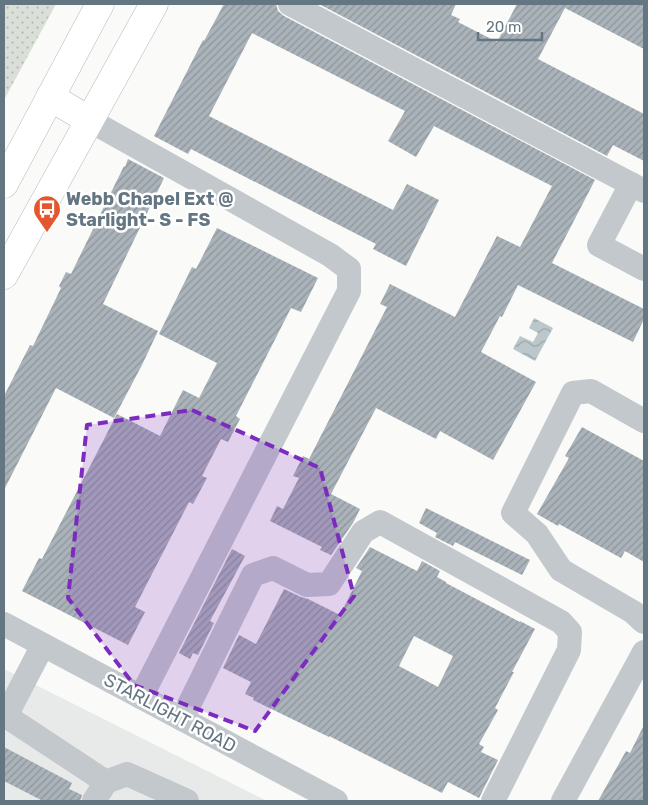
<svg xmlns="http://www.w3.org/2000/svg" width="648" height="805" font-family="Rubik,sans-serif">
	<style>
		.built { fill: #e8e9e9 }
		.park { fill: url(#park-dots) }
		.water { fill: url(#water-waves) }
		.building { fill: url(#building-hatch); fill-rule: evenodd }
		.lines { fill: none; stroke-linecap: round; stroke-linejoin: round }
		.major-casing { stroke: #b5babe; stroke-width: 29 }
		.minor { stroke: #c3c8cc; stroke-width: 24 }
		.major { stroke: #fff; stroke-width: 28 }
		.marked { fill: #7b2cbf; fill-opacity: 0.2; stroke: #7b2cbf; stroke-width: 4; stroke-dasharray: 10 6; stroke-linejoin: round }
		.labels { text-anchor: middle; dominant-baseline: central; stroke-width: 5; stroke-linejoin: round; paint-order: stroke }
		.poi-label { font-size: 18px; font-weight: bold; fill: #657683; stroke: #fff; text-anchor: start }
		.street-label { font-size: 18px; fill: #657683; stroke: #fff }
	</style>
	<defs>
		<pattern id="park-dots" width="8" height="8" patternUnits="userSpaceOnUse" patternTransform="scale(1.25)"><rect width="8" height="8" fill="#dadfd7"/><path d="M2 2h.1M6 6h.1" fill="none" stroke="#b4b9b4" stroke-width="1.8" stroke-linecap="round"/></pattern>
		<pattern id="water-waves" width="16" height="10" patternUnits="userSpaceOnUse" patternTransform="scale(1.25)"><rect width="16" height="10" fill="#bbc7cb"/><path d="M0 5q4-4 8 0t8 0" fill="none" stroke="#9ca6aa"/></pattern>
		<pattern id="building-hatch" width="6" height="6" patternUnits="userSpaceOnUse" patternTransform="scale(1.25)"><rect width="6" height="6" fill="#aab3b9"/><path d="M-1 1l2-2M0 6l6-6M5 7l2-2" fill="none" stroke="#8e969c"/></pattern>
	</defs>
	<rect width="100%" height="100%" fill="#fafaf8"/>
	<path class="built" d="M4,669L267,801H4Z"/>
	<path class="park" d="M4,4H56L4,100Z"/>
	<path class="water" d="M534,318L553,328L535,361L513,349L520,336L533,342L538,333L529,328Z"/>
	<g class="building">
		<path d="M224,4H276L278,11L284,16L595,180L552,263L644,309V319L633,342L518,285L502,317L500,316L481,352L536,382L493,460L440,431L436,439L376,408L331,494L360,509L353,523L331,555L320,550L322,547L270,521L277,506L283,509L299,478L293,476L303,456L309,459L387,307L380,304L390,284L455,317L497,236L520,247L552,186L434,126L416,157L388,141L405,111L252,33L209,116L393,210L407,184L439,200L406,266L373,249L376,244L191,149L188,154L154,136L203,40L204,41Z"/>
		<path d="M319,4H456L451,15L460,19L458,22L497,42L517,4H644V49L565,8L538,59L644,114V161L613,145L607,156Z"/>
		<path d="M128,159L164,178L103,304L158,331L142,365L114,418L56,388L4,490V396L30,345L33,346L61,288L59,286L66,272L71,274L124,166L125,167Z"/>
		<path d="M217,228L318,278L301,312L291,308L236,416L240,419L228,442L221,439L202,476L207,478L193,504L189,502L135,607L145,612L128,645L22,591L39,558L42,559L117,414L160,436L183,390L199,398L217,363L159,334L192,267L196,269Z"/>
		<path d="M582,427L644,461V562L625,551L621,558L559,524L558,526L537,514L569,458L565,456Z"/>
		<path d="M426,508L530,560L522,575L455,542L453,546L435,537L437,533L419,523Z"/>
		<path d="M370,547L417,571L422,561L440,571L437,577L446,582V583L520,622V621L535,629L512,672H514L495,708L498,710L479,744L484,747L481,752L498,760L479,798L448,782L442,793L329,736V737L253,700L254,698L245,694L251,682L223,668L239,635L256,644L284,589L301,597L308,599L340,615L362,571L356,568ZM414,636L453,656L438,687L399,666Z"/>
		<path d="M232,549L245,556L210,621L214,623L198,655L193,653L190,659L179,653Z"/>
		<path d="M644,725V801H598L626,751L630,753Z"/>
		<path d="M4,747L72,783L69,789L82,795L80,801H43L4,781Z"/>
	</g>
	<g class="lines">
		<g class="major-casing">
			<g id="major">
				<path d="M50,97L89,120"/>
				<path d="M4,184L100,4"/>
				<path d="M4,275L154,4"/>
			</g>
		</g>
		<g class="minor">
			<path d="M290,4L644,191"/>
			<path d="M89,120L330,255L349,269V291L141,697"/>
			<path d="M631,184L599,245L644,269"/>
			<path d="M644,421L591,391L573,393L513,513L537,534L561,570L633,612L644,622"/>
			<path d="M4,624L336,801"/>
			<path d="M43,645L6,716L106,782"/>
			<path d="M182,719L253,575L273,568L307,585L329,584L363,532L380,522L561,622L570,632L569,650L493,801"/>
			<path d="M94,801L106,782L127,774L187,801"/>
			<path d="M563,801L644,652"/>
		</g>
		<use href="#major" class="major"/>
	</g>
	<path class="marked" d="M192,410L320,468L354,596L255,731L134,685L68,598L87,425Z"/>
	<defs>
		<g id="bus-pin" transform="scale(1.4375)"><path d="M0 17L-7.5 6A9.5 9.5 0 1 1 7.5 6Z" fill="#e4572e" stroke="#fff"/><path d="M-5-6H5V4H4V6H2V4H-2V6H-4V4H-5ZM-3.5-4V0h7V-4ZM-3.5 1.2v1.5H-2V1.2ZM2 1.2v1.5H3.5V1.2Z" fill="#fff"/></g>
	</defs>
	<g fill-rule="evenodd">
		<use href="#bus-pin" x="47" y="209"/>
	</g>
	<g class="labels">
		<g class="poi-label">
			<text x="66" y="199">Webb Chapel Ext @<tspan x="66" dy="21">Starlight- S - FS</tspan></text>
		</g>
		<g class="street-label">
			<text transform="translate(170 713) rotate(28)">STARLIGHT ROAD</text>
		</g>
	</g>
	<rect width="648" height="805" fill="none" stroke="#657683" stroke-width="10"/>
	<path d="M478 32v8h64v-8" fill="none" stroke="#657683" stroke-width="2.5"/>
	<text x="486" y="32" font-size="15" fill="#657683" stroke="#ffffff" stroke-width="4" paint-order="stroke">20 m</text>
</svg>
